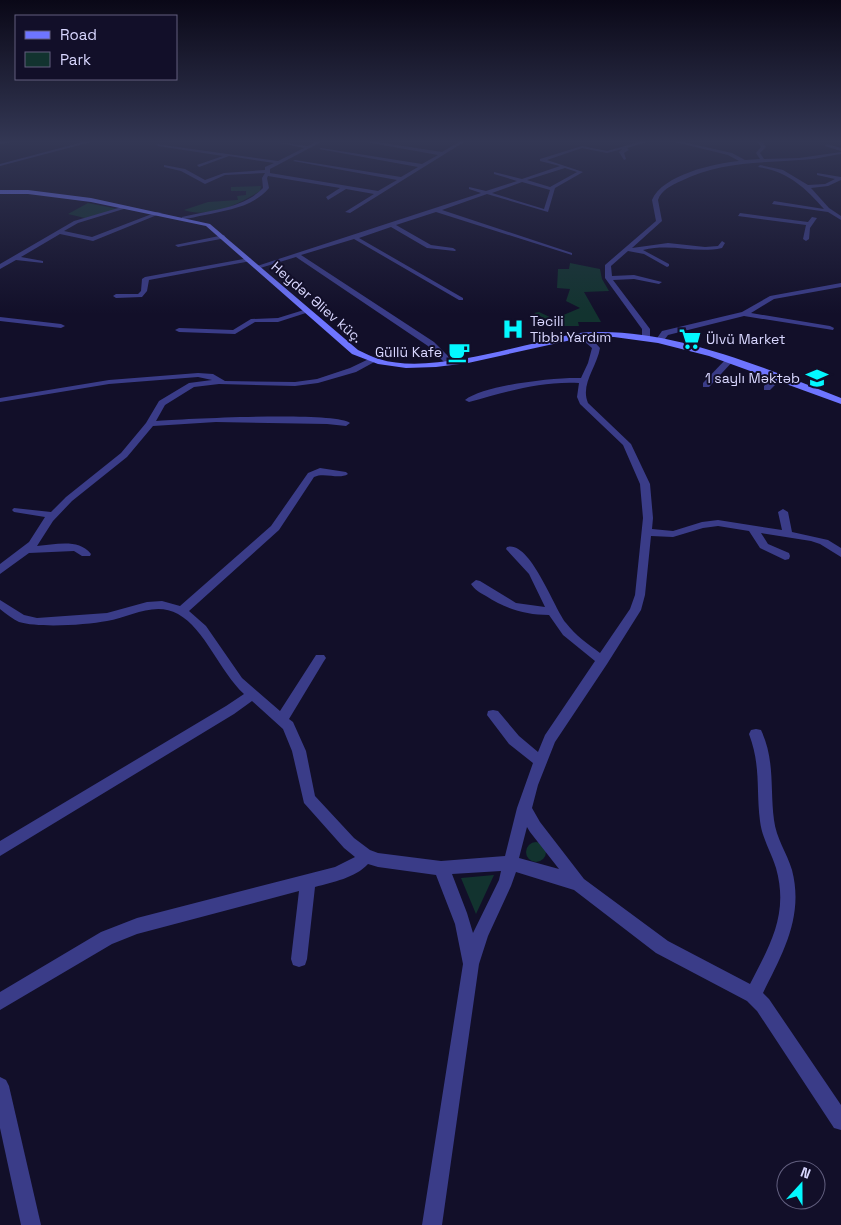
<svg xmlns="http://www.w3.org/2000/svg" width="841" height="1225" font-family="'Space Grotesk',sans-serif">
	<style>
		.green { fill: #12332f }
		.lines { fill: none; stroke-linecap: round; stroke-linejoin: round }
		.street { fill: #3a3c88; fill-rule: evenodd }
		.secondary { fill: #6e75ff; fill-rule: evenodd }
		.labels { text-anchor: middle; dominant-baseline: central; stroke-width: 4; stroke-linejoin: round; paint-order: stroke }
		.far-street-label { font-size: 14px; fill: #d9d7ff; stroke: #120f29 }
		.far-poi-label { font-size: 14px; fill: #d9d7ff; stroke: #120f29; text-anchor: start }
	</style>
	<rect width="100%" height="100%" fill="#120f29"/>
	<g class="green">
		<path d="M261,186L260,191C239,204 209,219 184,210L208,202L238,200L237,196L246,195V191H231V187Z"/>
		<path d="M88,203L118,209L85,218L68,214Z"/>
		<path d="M570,263L600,269L602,279L609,291L584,292L601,322H578L579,326H560L534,313L539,312L554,319L580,308L566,301L570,289L557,288L558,269H569Z"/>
		<circle cx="536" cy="852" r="10"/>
		<path d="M494,875L476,914L461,878Z"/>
	</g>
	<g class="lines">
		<g class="street">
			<path d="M0,142H11L0,144Z"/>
			<path d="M83,142H91L0,166V164Z"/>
			<path d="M276,142L308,146L315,142H321L270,169V173L378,191L397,180L293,161L295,160L401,177L418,167L319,149L321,148L422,164L438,155L366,142H377L442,152L459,142H464L350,213L345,212L374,194L346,189L328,200L326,197L340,188L268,176L267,178L269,188C253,207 228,210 205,215C198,216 189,219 182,219V217C209,210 243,209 263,188L262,178L265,173L225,175L205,184L181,171L164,167V165L185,169L205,180L224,173L265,170V167L274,163L229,156L199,167L197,165L223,156L158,146L156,144L278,161L304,148Z"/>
			<path d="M639,142H646L627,148L629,150L624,153L626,159L624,160L619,152L622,149L607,153L582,148L547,160L583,172L555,188L548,212L487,194L442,210L572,253V255L436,212L396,225L431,245L453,248L456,250L455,251L427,248L391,227L359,238L463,298V300H459L354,239L301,255L434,342L452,360V364H446L428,346L296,257L257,269L254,267L481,193L469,189V187L486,191L517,181L494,174V172L522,179L560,166L540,161V159L582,146L607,151ZM565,168L577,172L550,187L527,180ZM522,182L550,190L544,209L492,193Z"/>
			<path d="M675,142H683L732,153L745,160L760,159L756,153L761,147L757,142H762L766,147L760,153L764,159L799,158L841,152V154C827,156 813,160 799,160C758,163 718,162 681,181C672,185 661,190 658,200L662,221L632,248L668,243L705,247L718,246L722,241L725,243L722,248C695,254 673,243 643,250L669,264V266L667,267L644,254L628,251L611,266L612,276L634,275L662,282L659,284L634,279L613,280L650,329V339L646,341L642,339V329L605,278V265L656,221L652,200C662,175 715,163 739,161L728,155Z"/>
			<path d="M827,144L841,148V151L825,146Z"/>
			<path d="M760,165L783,170L808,185L825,184L835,179L817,175V173L841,177V180L828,186L811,188L829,208L841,216V220L828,212L772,204L774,201L824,209C805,187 787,171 758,167Z"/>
			<path d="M125,206L130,207L78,223L64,231L92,237L157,212L162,213L93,241L60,234L21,257L43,261V263L16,260L0,269V264L74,221Z"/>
			<path d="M740,213L808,222L812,217L817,218L810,228L809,239L806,241L803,239L806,225L738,216Z"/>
			<path d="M224,235L226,238L178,247L175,245Z"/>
			<path d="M249,258L251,259V261L149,280L147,291L142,297L116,298L113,296L116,294H138L141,291L142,279L145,277Z"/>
			<path d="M841,283V287L774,299L751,313L830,326L834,328L833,330L744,316L668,335L662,343L655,341L662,331L742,312L770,296Z"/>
			<path d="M307,309L310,311L309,312L278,322H255L235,334L179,332L175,330L179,328L233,330L251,319L278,318Z"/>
			<path d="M0,317L61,324L65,326L61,328L0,321Z"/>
			<path d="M576,334L591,338L600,348C597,367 580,384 588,403L631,444L650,484L653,518L652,529L673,531L702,522L718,520L782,530L778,512L783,509L788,512L792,532L828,540L841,548V557L820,544L811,541L761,533L768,544L789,553L790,556L789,559L785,560L760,548L749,531L718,526L703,528L673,537L651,536L645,595L641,610L607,664L555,742L538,785L532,808L540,822L584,879L668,941L750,984C770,945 789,914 776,868C771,852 762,838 760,821C756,789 761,766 749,734L751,730L756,729L761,730C775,759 770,789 774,820C776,838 787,853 792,870C804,916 783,953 763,993L769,999L841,1105V1130L834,1128L757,1011L747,1001L656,953L574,890L516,872L511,886L488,936L479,964L442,1225H422L463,964L455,924L436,875L378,867L368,864C355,878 333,882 315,887L307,959L305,965L299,967L293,965L291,959L299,891L137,934L112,944L0,1010V992L101,932L137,918L335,867L355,857L344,848L304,803L292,751L283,729L252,701L234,714L0,856V841L226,706L244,694C220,672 205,629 178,614C155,601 130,617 107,621C86,625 39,628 19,622C13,619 6,614 0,609V600L24,615L37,618L107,613L147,602L162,601L180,606L271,526L308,473L320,468L346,472L348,474C339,480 325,472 314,477L279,530L189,611L206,626L242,678L280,711L316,655H324L326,658L324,661L289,719L293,722L306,751L315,796L354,838L370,850L378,853L441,861L505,856L517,808L533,763L509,744L487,715L488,711L493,710L498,711L519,736L538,752L545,735L595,661L563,635L549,615C525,615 506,609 486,596C480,593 474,589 471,584L476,580L480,581L516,603L545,607L529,574L506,549L507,547C530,540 554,608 566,623C575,635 588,644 600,653L630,609L635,595L643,518L640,484L623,445L580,404L577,397L579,383C540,381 506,392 469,402L465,400C484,385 555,377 581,378L588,363L592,348L585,342L576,338ZM527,827L530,832L559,869L519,858ZM501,871L499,880L473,933L467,913L452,874Z"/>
			<path d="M371,358L378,360L356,372L318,383L295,386L219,384L194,387L165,405L156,421C184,419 335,411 350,423L346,426L327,424L216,422L153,426L127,457L72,501L53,521L37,546C55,545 78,538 91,554L90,556H82L74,551L29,553L0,574V564L29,542L45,517L14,512L12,510L14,508L51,512L66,497L121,453L146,423L159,401L189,383L212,380L198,377L109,384L0,402V398L109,380L198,373L213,374L225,381L295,382L317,379L350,368Z"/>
			<path d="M727,358L734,360L709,387H703V383Z"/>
			<path d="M775,376L782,378L770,390H764V386Z"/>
			<path d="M0,1077L6,1080L9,1086L41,1225H21L0,1128Z"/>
		</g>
		<path class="secondary" d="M0,190H28L91,198L210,224L358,350C365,353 372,357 379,359C423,373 496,352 540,342C558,337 577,332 596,332C677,330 767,369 841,398V404L709,356L658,343L614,337H585L468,363L436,367L406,368L378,364L352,354L206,226L91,202L28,194H0Z"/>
	</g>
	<linearGradient id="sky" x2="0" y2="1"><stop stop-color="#0a0817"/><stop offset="0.45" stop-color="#333754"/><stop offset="1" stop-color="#333754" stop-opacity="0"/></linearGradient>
	<rect width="841" height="314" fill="url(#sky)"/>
	<defs>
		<g id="hospital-bare" transform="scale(1.725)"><path d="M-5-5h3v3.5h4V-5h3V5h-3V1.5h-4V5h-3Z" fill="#03f8ff" stroke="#120f29" stroke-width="2.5" paint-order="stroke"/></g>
		<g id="supermarket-bare" transform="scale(1.725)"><path d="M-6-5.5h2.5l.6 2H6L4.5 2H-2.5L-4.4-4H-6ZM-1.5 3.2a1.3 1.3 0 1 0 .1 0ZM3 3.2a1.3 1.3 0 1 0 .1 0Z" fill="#03f8ff" stroke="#120f29" stroke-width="2.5" paint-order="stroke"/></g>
		<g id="cafe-bare" transform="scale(1.725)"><path d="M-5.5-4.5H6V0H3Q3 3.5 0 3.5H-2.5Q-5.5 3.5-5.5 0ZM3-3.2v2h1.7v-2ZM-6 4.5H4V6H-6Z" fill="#03f8ff" stroke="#120f29" stroke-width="2.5" paint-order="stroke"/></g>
		<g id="school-bare" transform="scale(1.725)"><path d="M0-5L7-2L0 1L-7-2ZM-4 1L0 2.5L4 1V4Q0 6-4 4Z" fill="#03f8ff" stroke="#120f29" stroke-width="2.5" paint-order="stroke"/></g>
	</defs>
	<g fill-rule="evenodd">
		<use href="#hospital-bare" x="513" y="329"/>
		<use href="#supermarket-bare" x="690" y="339"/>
		<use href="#cafe-bare" x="459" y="352"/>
		<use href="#school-bare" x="817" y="378"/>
	</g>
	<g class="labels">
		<g class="far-street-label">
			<text transform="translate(317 302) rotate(41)">Heydər Əliev küç.</text>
		</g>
		<g class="far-poi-label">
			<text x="530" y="321">Təcili<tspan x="530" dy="16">Tibbi Yardım</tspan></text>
			<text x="706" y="339">Ülvü Market</text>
			<text x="442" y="352" text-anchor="end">Güllü Kafe</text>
			<text x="800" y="378" text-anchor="end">1 saylı Məktəb</text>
		</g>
	</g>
	<rect x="15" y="15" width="162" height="65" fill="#120f29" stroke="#625f7f"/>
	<rect x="25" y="31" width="25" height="8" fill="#6e75ff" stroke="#625f7f"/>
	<text x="60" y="40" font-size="15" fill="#d9d7ff">Road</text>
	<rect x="25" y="52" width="25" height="15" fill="#12332f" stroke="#625f7f"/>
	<text x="60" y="65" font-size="15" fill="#d9d7ff">Park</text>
	<g transform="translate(801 1185) rotate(21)"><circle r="24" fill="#120f29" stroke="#625f7f"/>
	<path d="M0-4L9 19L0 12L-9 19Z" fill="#03f8ff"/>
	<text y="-8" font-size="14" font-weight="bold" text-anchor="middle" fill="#d9d7ff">N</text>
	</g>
</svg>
